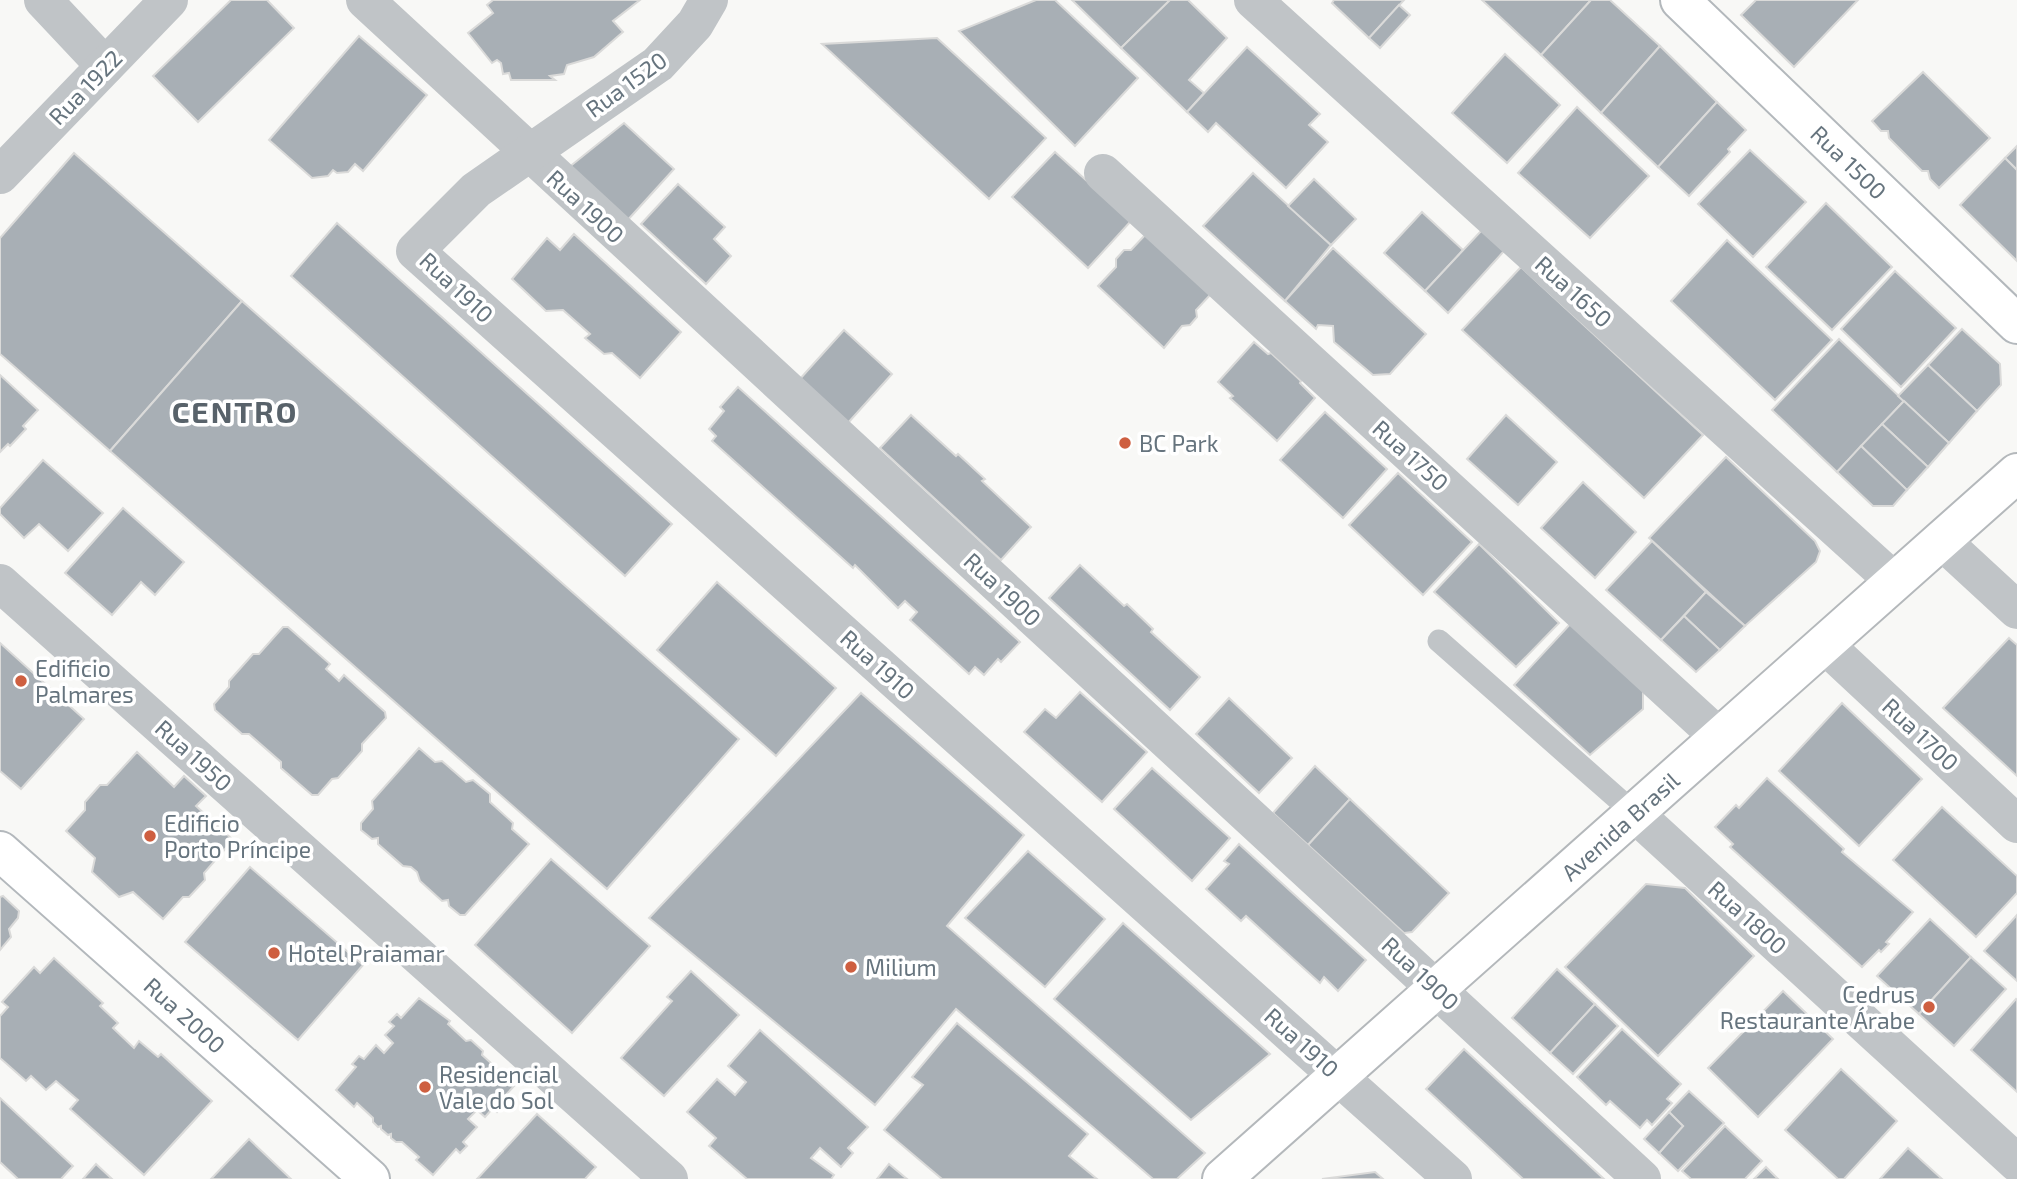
<svg xmlns="http://www.w3.org/2000/svg" width="2017" height="1179" font-family="'Exo 2',sans-serif">
	<style>
		.building { fill: #a8afb5; stroke: #dadad9; stroke-width: 2 }
		.lines { fill: none; stroke-linecap: round; stroke-linejoin: round }
		.secondary-casing { stroke: #b3b8bc; stroke-width: 42 }
		.primary-casing { stroke: #b4b8bb; stroke-width: 42 }
		.lane { stroke: #c0c4c7; stroke-width: 23 }
		.street { stroke: #c0c4c7; stroke-width: 38 }
		.secondary { stroke: #fff; stroke-width: 38 }
		.primary { stroke: #fff; stroke-width: 38 }
		.poi-dot { fill: #ce5f40; stroke: #fff; stroke-width: 2.5 }
		.labels { text-anchor: middle; dominant-baseline: central; stroke-width: 7; stroke-linejoin: round; paint-order: stroke }
		.street-label { font-size: 23px; fill: #66747e; stroke: #fff }
		.poi-label { font-size: 23px; fill: #66747e; stroke: #fff; text-anchor: start }
		.district-label { font-size: 30px; font-weight: bold; letter-spacing: 2px; fill: #58626a; stroke: #fff }
	</style>
	<rect width="100%" height="100%" fill="#f8f8f6"/>
	<g class="building">
		<path d="M231,0H267L294,28L198,122L153,76Z"/>
		<path d="M493,0H640L613,21L623,32L594,57L567,65L564,74L550,76L555,80H511L509,73L503,74L501,63L497,60L492,63L468,33L493,13L487,5Z"/>
		<path d="M1036,0H1055L1138,78L1075,146L959,31Z"/>
		<path d="M1072,0H1170L1121,48Z"/>
		<path d="M1170,0H1188L1227,38L1189,80L1204,93L1187,112L1121,48Z"/>
		<path d="M1334,0H1404L1369,38L1332,3Z"/>
		<path d="M1482,0H1591L1541,55Z"/>
		<path d="M1591,0H1610L1660,46L1601,113L1541,55Z"/>
		<path d="M1756,0H1858L1794,67L1741,15Z"/>
		<path d="M1399,5L1410,15L1380,48L1369,38Z"/>
		<path d="M359,36L427,95L363,171L355,164L348,172L337,173L333,170L328,176L312,178L269,140Z"/>
		<path d="M937,38L1046,138L989,199L822,44Z"/>
		<path d="M1660,46L1717,102L1658,167L1601,113Z"/>
		<path d="M1247,47L1320,114L1309,125L1328,142L1286,188L1216,123L1208,132L1187,112Z"/>
		<path d="M1505,54L1560,105L1507,163L1452,113Z"/>
		<path d="M1923,72L1990,138L1939,188L1930,179L1928,171H1922L1889,138L1888,131H1881L1872,121Z"/>
		<path d="M1717,102L1746,130L1728,149L1730,152L1689,196L1658,167Z"/>
		<path d="M1577,107L1649,176L1590,238L1518,173Z"/>
		<path d="M624,123L674,169L625,223L568,168Z"/>
		<path d="M2017,146V170L2005,158Z"/>
		<path d="M1750,150L1806,202L1753,257L1698,204Z"/>
		<path d="M1055,152L1131,221L1088,268L1012,197Z"/>
		<path d="M74,153L242,301L110,451L0,354V238Z"/>
		<path d="M2005,158L2017,170V261L1960,205Z"/>
		<path d="M1253,173L1331,245L1285,301L1203,226Z"/>
		<path d="M1314,179L1356,219L1331,245L1288,206Z"/>
		<path d="M678,184L725,227L714,239L731,256L706,284L641,224Z"/>
		<path d="M1826,203L1892,267L1832,330L1766,267Z"/>
		<path d="M1422,212L1463,250L1425,291L1384,253Z"/>
		<path d="M337,223L672,524L625,576L291,276Z"/>
		<path d="M1482,230L1504,251L1448,313L1425,291Z"/>
		<path d="M574,234L681,332L640,378L612,353L604,354L585,338L590,334L563,310L546,311L512,279L547,238L560,250Z"/>
		<path d="M1146,234L1211,294L1196,310L1197,317L1190,325L1182,326L1164,348L1098,286L1116,267V259L1124,250H1131Z"/>
		<path d="M1727,240L1832,340L1775,400L1671,301Z"/>
		<path d="M1333,248L1426,334L1390,374L1373,375L1334,342L1333,326L1318,325L1316,329L1285,301Z"/>
		<path d="M1521,267L1703,435L1644,498L1462,330Z"/>
		<path d="M1895,271L1956,328L1901,387L1841,329Z"/>
		<path d="M242,301L739,739L607,889L110,451Z"/>
		<path d="M1962,329L2000,364L2001,385L1977,411L1928,365Z"/>
		<path d="M844,330L892,374L847,424L799,380Z"/>
		<path d="M1839,339L1904,401L1837,472L1772,410Z"/>
		<path d="M1254,342L1268,354L1271,353L1301,381L1300,383L1315,398L1277,441L1230,398L1233,396L1218,382Z"/>
		<path d="M1928,365L1977,411L1949,443L1898,396Z"/>
		<path d="M0,375L38,410L23,426L26,429L10,446L8,444L0,452Z"/>
		<path d="M738,387L1020,642L1001,662L998,659L984,675L975,667L969,674L910,620L917,612L905,601L898,608L855,565L853,568L712,441L716,436L709,429L724,411L720,407Z"/>
		<path d="M1904,401L1949,443L1928,467L1882,424Z"/>
		<path d="M1325,412L1387,469L1343,518L1280,460Z"/>
		<path d="M911,415L956,456L958,454L985,479L982,481L1031,527L1001,560L880,448Z"/>
		<path d="M1506,415L1557,462L1518,505L1467,459Z"/>
		<path d="M1882,424L1928,467L1907,490L1861,446Z"/>
		<path d="M1861,446L1907,490L1893,506H1873L1837,472Z"/>
		<path d="M1726,457L1815,541L1820,551L1816,562L1745,626L1649,538Z"/>
		<path d="M43,460L103,513L68,551L39,524L24,538L0,514V508Z"/>
		<path d="M1398,473L1472,542L1423,595L1349,525Z"/>
		<path d="M1583,482L1636,532L1595,578L1541,528Z"/>
		<path d="M123,508L184,562L155,595L141,582L112,615L65,573Z"/>
		<path d="M1652,541L1706,592L1661,640L1606,590Z"/>
		<path d="M1479,544L1559,623L1516,667L1434,592Z"/>
		<path d="M1080,565L1124,606L1127,604L1153,629L1151,632L1200,677L1170,710L1049,598Z"/>
		<path d="M717,582L836,688L776,756L657,650Z"/>
		<path d="M1706,592L1745,626L1720,650L1684,616Z"/>
		<path d="M1684,616L1720,650L1696,672L1661,640Z"/>
		<path d="M1572,622L1643,687V709L1590,755L1514,685Z"/>
		<path d="M283,627H288L330,664L326,669L339,681L344,675L385,712L386,718L362,744V751L338,778L332,779L318,795H312L281,768V762L249,734H242L215,710L214,704L229,687V681L253,654H259Z"/>
		<path d="M2009,638L2017,645V776L1943,708Z"/>
		<path d="M0,643L84,719L21,789L0,771Z"/>
		<path d="M1080,692L1147,752L1102,802L1024,732L1045,709L1056,718Z"/>
		<path d="M861,693L1024,835L947,926L1205,1153L1177,1179H1153L956,1009L875,1105L649,918Z"/>
		<path d="M1229,698L1292,758L1259,793L1196,734Z"/>
		<path d="M1842,703L1922,779L1859,846L1779,771Z"/>
		<path d="M419,748L435,762L442,761L466,782L473,780L490,794V802L513,823L512,829L529,844L465,915H460L449,906L448,900L442,901L420,881L417,872L411,867L403,866L378,844V838L372,839L361,830V823L373,809L372,801Z"/>
		<path d="M137,752L174,787L184,776L206,796L196,806L233,840L204,873L205,880L189,897H183L163,919L133,892L119,897L92,872L95,858L66,831L85,810V802L100,785H107Z"/>
		<path d="M1315,766L1350,799L1308,845L1273,813Z"/>
		<path d="M1152,768L1230,838L1192,881L1114,809Z"/>
		<path d="M1767,778L1844,849L1842,852L1913,912L1886,942L1889,944L1881,952L1879,950L1862,967L1730,847L1733,844L1715,827L1736,805L1739,808Z"/>
		<path d="M1350,799L1449,893L1412,932L1404,933L1308,845Z"/>
		<path d="M1942,807L2017,876V893L1976,937L1893,860Z"/>
		<path d="M1239,844L1366,960L1338,991L1324,977L1320,983L1246,916L1241,921L1206,889L1229,864L1224,861Z"/>
		<path d="M1028,851L1105,919L1045,987L965,918Z"/>
		<path d="M551,859L650,946L572,1033L475,945Z"/>
		<path d="M250,867L363,965L298,1040L185,942Z"/>
		<path d="M1646,884L1685,888L1754,956L1658,1056L1565,967Z"/>
		<path d="M3,896L19,911L18,918L9,929L11,937L0,950V897Z"/>
		<path d="M2017,915V981L1984,951Z"/>
		<path d="M1930,919L1971,957L1919,1014L1877,976Z"/>
		<path d="M1123,923L1270,1054L1191,1120L1054,999Z"/>
		<path d="M1971,957L2006,989L1954,1046L1919,1014Z"/>
		<path d="M54,958L103,1003L100,1006L118,1023L113,1028L134,1048L139,1041L158,1057L161,1054L212,1101L144,1175L70,1109L78,1100L56,1081L46,1090L31,1076L26,1081L0,1058V1016L8,1007L2,1002L34,967L40,973Z"/>
		<path d="M1557,969L1595,1004L1550,1053L1512,1018Z"/>
		<path d="M691,971L739,1015L664,1096L621,1058L672,1001L667,997Z"/>
		<path d="M1783,991L1833,1039L1758,1117L1708,1068Z"/>
		<path d="M419,998L450,1021L448,1024L466,1041L471,1040L483,1051L482,1055L515,1085L501,1100L505,1103L497,1112L493,1108L485,1117L477,1110L468,1119L477,1127L463,1142L467,1146L460,1153L456,1149L433,1175L416,1160L419,1157L402,1142H396L391,1138V1134L388,1135L381,1129V1126L378,1127L373,1122V1118L357,1103L354,1107L336,1090L356,1067L352,1064L359,1056L364,1059L376,1045L384,1053L393,1043L385,1035L394,1026L389,1022L397,1014L401,1018Z"/>
		<path d="M2016,999L2017,1000V1092L1971,1050Z"/>
		<path d="M1595,1004L1618,1026L1573,1074L1550,1053Z"/>
		<path d="M957,1023L1088,1134L1069,1156L1097,1179H942L884,1130L923,1085L912,1077Z"/>
		<path d="M1622,1029L1681,1084L1667,1099L1672,1103L1652,1125L1647,1120L1640,1128L1610,1101L1606,1105L1577,1077Z"/>
		<path d="M760,1030L868,1127L848,1148L853,1153L841,1167L820,1148L811,1158L834,1175L831,1179H747L709,1146L716,1138L687,1112L717,1079L735,1095L746,1082L728,1066Z"/>
		<path d="M1464,1049L1604,1179H1523L1426,1089Z"/>
		<path d="M1841,1069L1897,1121L1844,1179H1838L1785,1130Z"/>
		<path d="M1689,1091L1724,1123L1678,1171L1659,1153L1683,1126L1669,1112Z"/>
		<path d="M0,1098L73,1166L61,1179H18L0,1162Z"/>
		<path d="M1669,1112L1683,1126L1659,1153L1644,1139Z"/>
		<path d="M537,1114L596,1167L585,1179H477Z"/>
		<path d="M1725,1126L1762,1161L1745,1179H1691L1682,1171Z"/>
		<path d="M249,1139L291,1179H211Z"/>
		<path d="M1908,1148L1942,1179H1880Z"/>
		<path d="M96,1164L112,1179H83Z"/>
		<path d="M889,1164L907,1179H877Z"/>
		<path d="M1766,1167L1778,1179H1754Z"/>
		<path d="M1375,1172L1383,1179H1322Z"/>
	</g>
	<g class="lines">
		<g class="secondary-casing">
			<g id="secondary">
				<path d="M1680,0L2017,324"/>
				<path d="M0,851L370,1179"/>
			</g>
		</g>
		<g class="primary-casing">
			<path id="primary" d="M1222,1179L2017,473"/>
		</g>
		<path class="lane" d="M1439,641L1634,813"/>
		<g class="street">
			<path d="M43,0L105,66"/>
			<path d="M365,0L1642,1179"/>
			<path d="M709,0L695,24L658,64L476,190L415,251L1453,1179"/>
			<path d="M1253,0L1894,581"/>
			<path d="M1103,173L1719,737"/>
			<path d="M0,175L169,0"/>
			<path d="M1941,540L2017,610"/>
			<path d="M0,583L669,1179"/>
			<path d="M1824,644L2017,824"/>
			<path d="M1634,813L2017,1163"/>
		</g>
		<use href="#secondary" class="secondary"/>
		<use href="#primary" class="primary"/>
	</g>
	<g class="poi-dot">
		<circle cx="1125" cy="443" r="7"/>
		<circle cx="21" cy="681" r="7"/>
		<circle cx="150" cy="836" r="7"/>
		<circle cx="274" cy="953" r="7"/>
		<circle cx="851" cy="967" r="7"/>
		<circle cx="1929" cy="1007" r="7"/>
		<circle cx="425" cy="1087" r="7"/>
	</g>
	<g class="labels">
		<g class="street-label">
			<text transform="translate(626 84) rotate(-36)">Rua 1520</text>
			<text transform="translate(85 87) rotate(-46)">Rua 1922</text>
			<text transform="translate(1849 162) rotate(44)">Rua 1500</text>
			<text transform="translate(586 206) rotate(43)">Rua 1900</text>
			<text transform="translate(457 287) rotate(43)">Rua 1910</text>
			<text transform="translate(1574 291) rotate(42)">Rua 1650</text>
			<text transform="translate(1411 455) rotate(42)">Rua 1750</text>
			<text transform="translate(1003 589) rotate(43)">Rua 1900</text>
			<text transform="translate(878 664) rotate(42)">Rua 1910</text>
			<text transform="translate(1921 734) rotate(43)">Rua 1700</text>
			<text transform="translate(194 755) rotate(42)">Rua 1950</text>
			<text transform="translate(1620 826) rotate(-42)">Avenida Brasil</text>
			<text transform="translate(1748 917) rotate(42)">Rua 1800</text>
			<text transform="translate(1421 973) rotate(43)">Rua 1900</text>
			<text transform="translate(185 1015) rotate(42)">Rua 2000</text>
			<text transform="translate(1302 1042) rotate(42)">Rua 1910</text>
		</g>
		<g class="poi-label">
			<text x="1139" y="443">BC Park</text>
			<text x="35" y="668">Edificio<tspan x="35" dy="26">Palmares</tspan></text>
			<text x="164" y="823">Edificio<tspan x="164" dy="26">Porto Príncipe</tspan></text>
			<text x="288" y="953">Hotel Praiamar</text>
			<text x="865" y="967">Milium</text>
			<text x="1915" y="994" text-anchor="end">Cedrus<tspan x="1915" dy="26">Restaurante Árabe</tspan></text>
			<text x="439" y="1074">Residencial<tspan x="439" dy="26">Vale do Sol</tspan></text>
		</g>
		<g class="district-label">
			<text x="235" y="411">CENTRO</text>
		</g>
	</g>
</svg>
